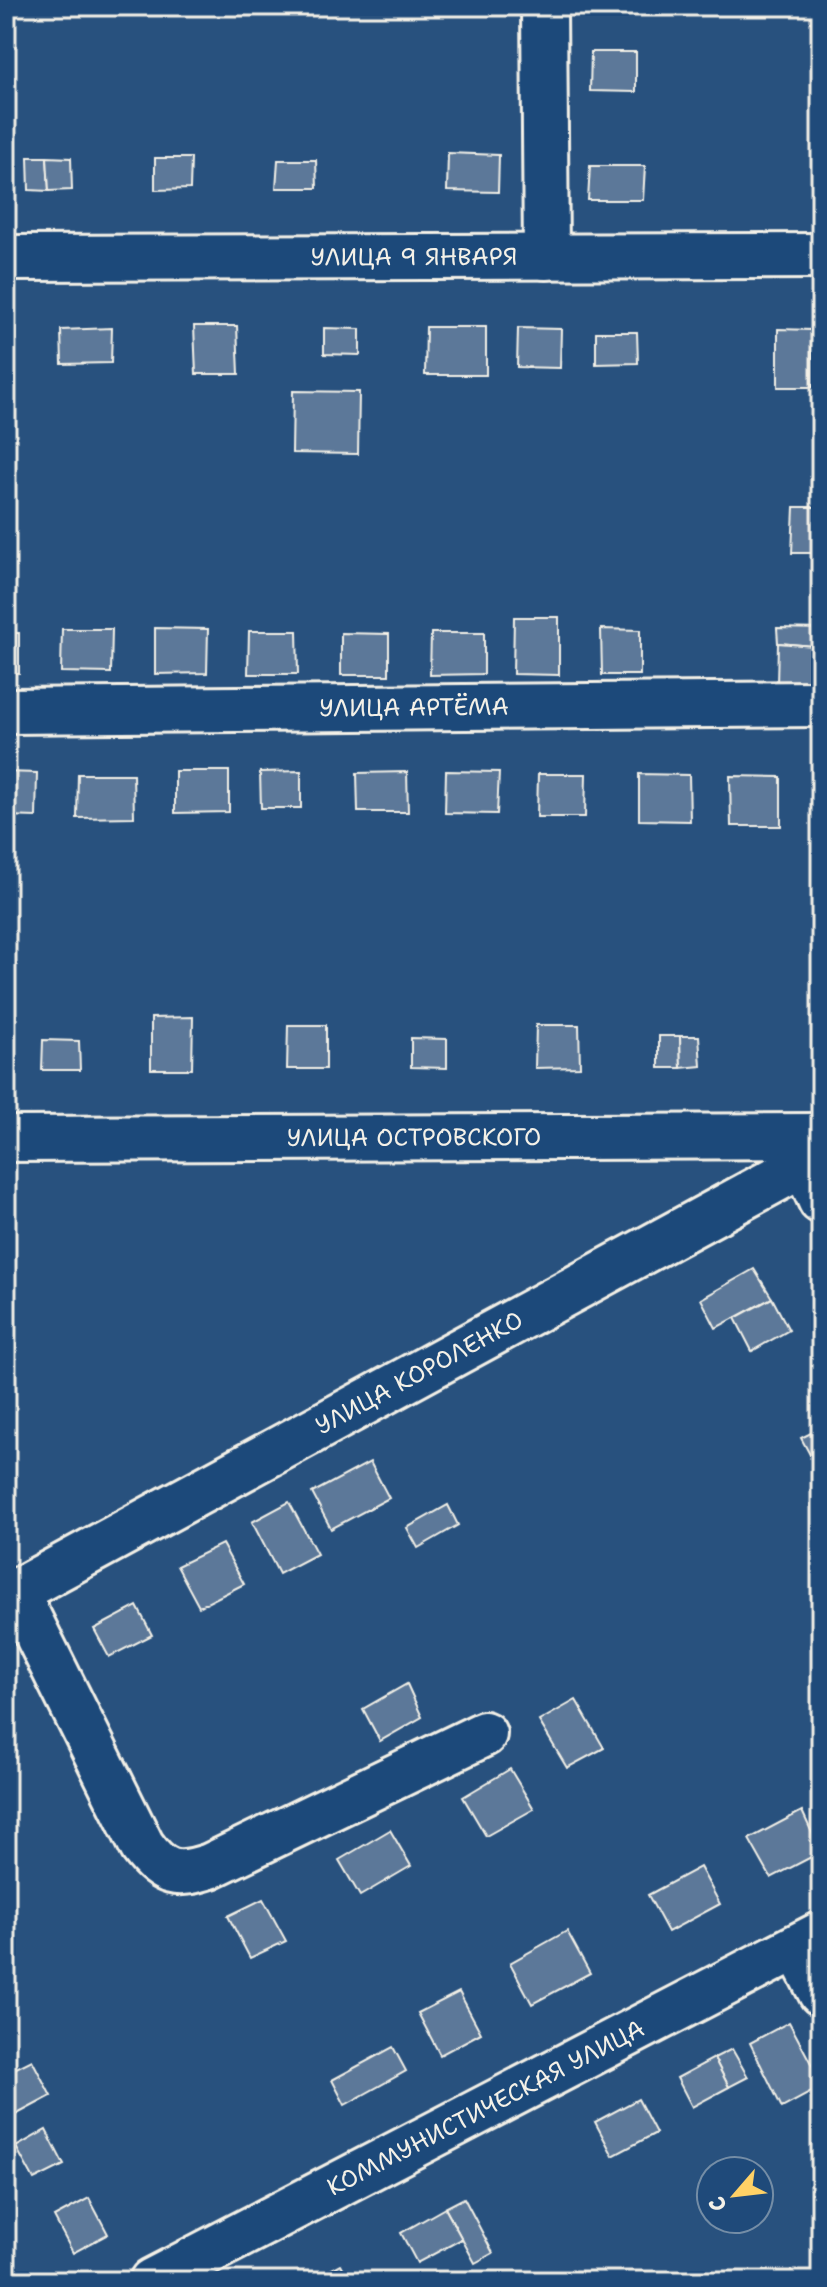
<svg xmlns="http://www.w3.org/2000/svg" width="827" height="2287" font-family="'Shantell Sans',sans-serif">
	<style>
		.building { fill: #5b7899; stroke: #f4f1e8; stroke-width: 2 }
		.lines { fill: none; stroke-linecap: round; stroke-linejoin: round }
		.minor-casing { stroke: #f4f1e8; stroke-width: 50 }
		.minor { stroke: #1f4a7a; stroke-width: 44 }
		.labels { text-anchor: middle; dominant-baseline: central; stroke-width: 7; stroke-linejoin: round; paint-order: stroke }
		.street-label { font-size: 24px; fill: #f4f1e8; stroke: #1f4a7a }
	</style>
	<rect width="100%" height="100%" fill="#28517e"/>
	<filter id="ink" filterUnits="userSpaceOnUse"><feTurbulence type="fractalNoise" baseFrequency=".0125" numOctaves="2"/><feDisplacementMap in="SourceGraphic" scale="16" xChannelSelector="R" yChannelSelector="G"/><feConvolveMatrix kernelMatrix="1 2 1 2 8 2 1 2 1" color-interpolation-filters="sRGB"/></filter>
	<g filter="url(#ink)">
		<g class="building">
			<path d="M591,52H636V92L590,91Z"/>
			<path d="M448,153L499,155L498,192L447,191Z"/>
			<path d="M28,157H47L49,191L29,190Z"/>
			<path d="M47,157L71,158L72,190L49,191Z"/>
			<path d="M155,158H191L190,189L155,190Z"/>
			<path d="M816,159H821V193H815Z"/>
			<path d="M278,160H316L317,188H276Z"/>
			<path d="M590,166H645L643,200H588Z"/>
			<path d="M194,326H237L239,374H196Z"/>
			<path d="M426,327H486V375H425Z"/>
			<path d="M112,328L111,363L62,364L61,330Z"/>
			<path d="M324,328L360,329V355L324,354Z"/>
			<path d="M518,328L561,329L560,368L517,367Z"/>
			<path d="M778,329L812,330V387H778Z"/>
			<rect x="812" y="330" width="9" height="57"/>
			<path d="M596,332H637L638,363L596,364Z"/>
			<path d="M293,391L359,392L358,454L292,453Z"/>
			<path d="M794,507H821V553H792Z"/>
			<path d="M514,617H559V675L513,674Z"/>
			<path d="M155,628L208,629L207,673L155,674Z"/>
			<path d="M777,628L821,629V666H814L813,646L778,643Z"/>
			<path d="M62,629H112L111,673L61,672Z"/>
			<path d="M601,629L640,630V675H602Z"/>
			<path d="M249,631H297L298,674H248Z"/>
			<rect x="6" y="633" width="13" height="40"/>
			<path d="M341,633L389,634V675H341Z"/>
			<path d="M431,633H484V674L430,675Z"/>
			<path d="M778,643L813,646L814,666H821V685H777Z"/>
			<path d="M175,771H229V812L175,813Z"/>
			<path d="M301,771V808H261L260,772Z"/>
			<path d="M446,771L499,772L497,814L445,813Z"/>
			<path d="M6,772L37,773L36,817L6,816Z"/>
			<path d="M407,772L408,812H358L357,773Z"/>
			<path d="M78,774H133L134,817L77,818Z"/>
			<path d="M538,774H586L585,817H537Z"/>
			<path d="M639,774L689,775L690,821L639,820Z"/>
			<path d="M730,776L781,777V826H731Z"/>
			<path d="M193,1017L192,1069H151V1018Z"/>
			<path d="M288,1025H326V1069H287Z"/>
			<path d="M536,1025H579L580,1067L535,1068Z"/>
			<path d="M659,1036H680L681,1068H659Z"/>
			<path d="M680,1036H699L701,1066L681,1068Z"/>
			<path d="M411,1038L447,1039V1068L411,1067Z"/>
			<path d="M43,1040L79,1041L80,1070H42Z"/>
			<path d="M754,1269L772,1298L716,1328L701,1299Z"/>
			<path d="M772,1298L789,1330L752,1351L735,1318Z"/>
			<path d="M821,1428V1475L801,1438Z"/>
			<path d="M370,1462L389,1498L331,1529L312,1493Z"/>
			<path d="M289,1502L317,1554L279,1574L252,1522Z"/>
			<path d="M448,1505L458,1525L418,1548L407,1528Z"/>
			<path d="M222,1544L244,1584L199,1607L177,1566Z"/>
			<path d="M137,1606L152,1635L109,1657L94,1629Z"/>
			<path d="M407,1684L422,1717L380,1741L363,1709Z"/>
			<path d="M576,1700L604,1748L567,1768L539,1721Z"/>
			<path d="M510,1769L534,1809L486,1836L463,1797Z"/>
			<path d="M802,1811L821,1852L771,1878L749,1839Z"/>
			<path d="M390,1830L411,1866L360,1896L339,1860Z"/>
			<path d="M700,1867L720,1904L668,1932L648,1895Z"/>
			<path d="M263,1899L286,1941L250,1958L228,1916Z"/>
			<path d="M567,1931L590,1973L532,2004L510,1963Z"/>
			<path d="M459,1992L481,2033L440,2055L418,2013Z"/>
			<path d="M789,2022L821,2082V2087L782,2108L750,2043Z"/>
			<path d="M393,2047L406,2071L345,2105L332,2080Z"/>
			<path d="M732,2049L748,2077L729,2087L714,2058Z"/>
			<path d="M714,2058L729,2087L692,2107L677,2078Z"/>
			<path d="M32,2060L51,2096L6,2120V2073Z"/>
			<path d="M638,2099L656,2133L613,2156L595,2122Z"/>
			<path d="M46,2130L64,2165L34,2180L16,2147Z"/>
			<path d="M89,2198L108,2234L73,2253L54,2217Z"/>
			<path d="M464,2198L493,2253L475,2263L445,2208Z"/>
			<path d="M445,2208L462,2239L417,2263L401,2233Z"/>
			<path d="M341,2264L350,2281H310Z"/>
		</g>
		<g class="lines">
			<g class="minor-casing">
				<g id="minor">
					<path d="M544,6L546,257"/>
					<path id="s1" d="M6,258L821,256"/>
					<path id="s2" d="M6,711L821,704"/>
					<path id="s3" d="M6,1139L821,1136"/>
					<path d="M804,1164L821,1201"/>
					<path d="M16,1592L142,1846C163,1875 177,1877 210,1866L484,1734"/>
					<path id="s4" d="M6,1597L821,1155"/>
					<path d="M797,1947L821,1993"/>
					<path id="s5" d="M152,2281L821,1934"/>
				</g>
			</g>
			<use href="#minor" class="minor"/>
		</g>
	</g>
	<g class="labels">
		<g class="street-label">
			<text stroke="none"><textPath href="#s1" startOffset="408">УЛИЦА 9 ЯНВАРЯ</textPath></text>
			<text stroke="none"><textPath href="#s2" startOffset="408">УЛИЦА АРТЁМА</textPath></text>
			<text stroke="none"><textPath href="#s3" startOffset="408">УЛИЦА ОСТРОВСКОГО</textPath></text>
			<text stroke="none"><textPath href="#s4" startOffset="470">УЛИЦА КОРОЛЕНКО</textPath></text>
			<text stroke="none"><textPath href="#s5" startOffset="376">КОММУНИСТИЧЕСКАЯ УЛИЦА</textPath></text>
		</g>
	</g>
	<rect width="827" height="2287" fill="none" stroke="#1f4a7a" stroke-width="32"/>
	<rect x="16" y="16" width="795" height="2255" fill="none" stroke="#f4f1e8" stroke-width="3" filter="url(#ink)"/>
	<g transform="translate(735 2195) rotate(242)"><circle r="38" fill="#1f4a7a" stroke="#748da6" stroke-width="2"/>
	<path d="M0-6L14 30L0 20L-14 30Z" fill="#ffd166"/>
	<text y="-12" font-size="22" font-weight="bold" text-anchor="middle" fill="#f4f1e8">С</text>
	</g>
</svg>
